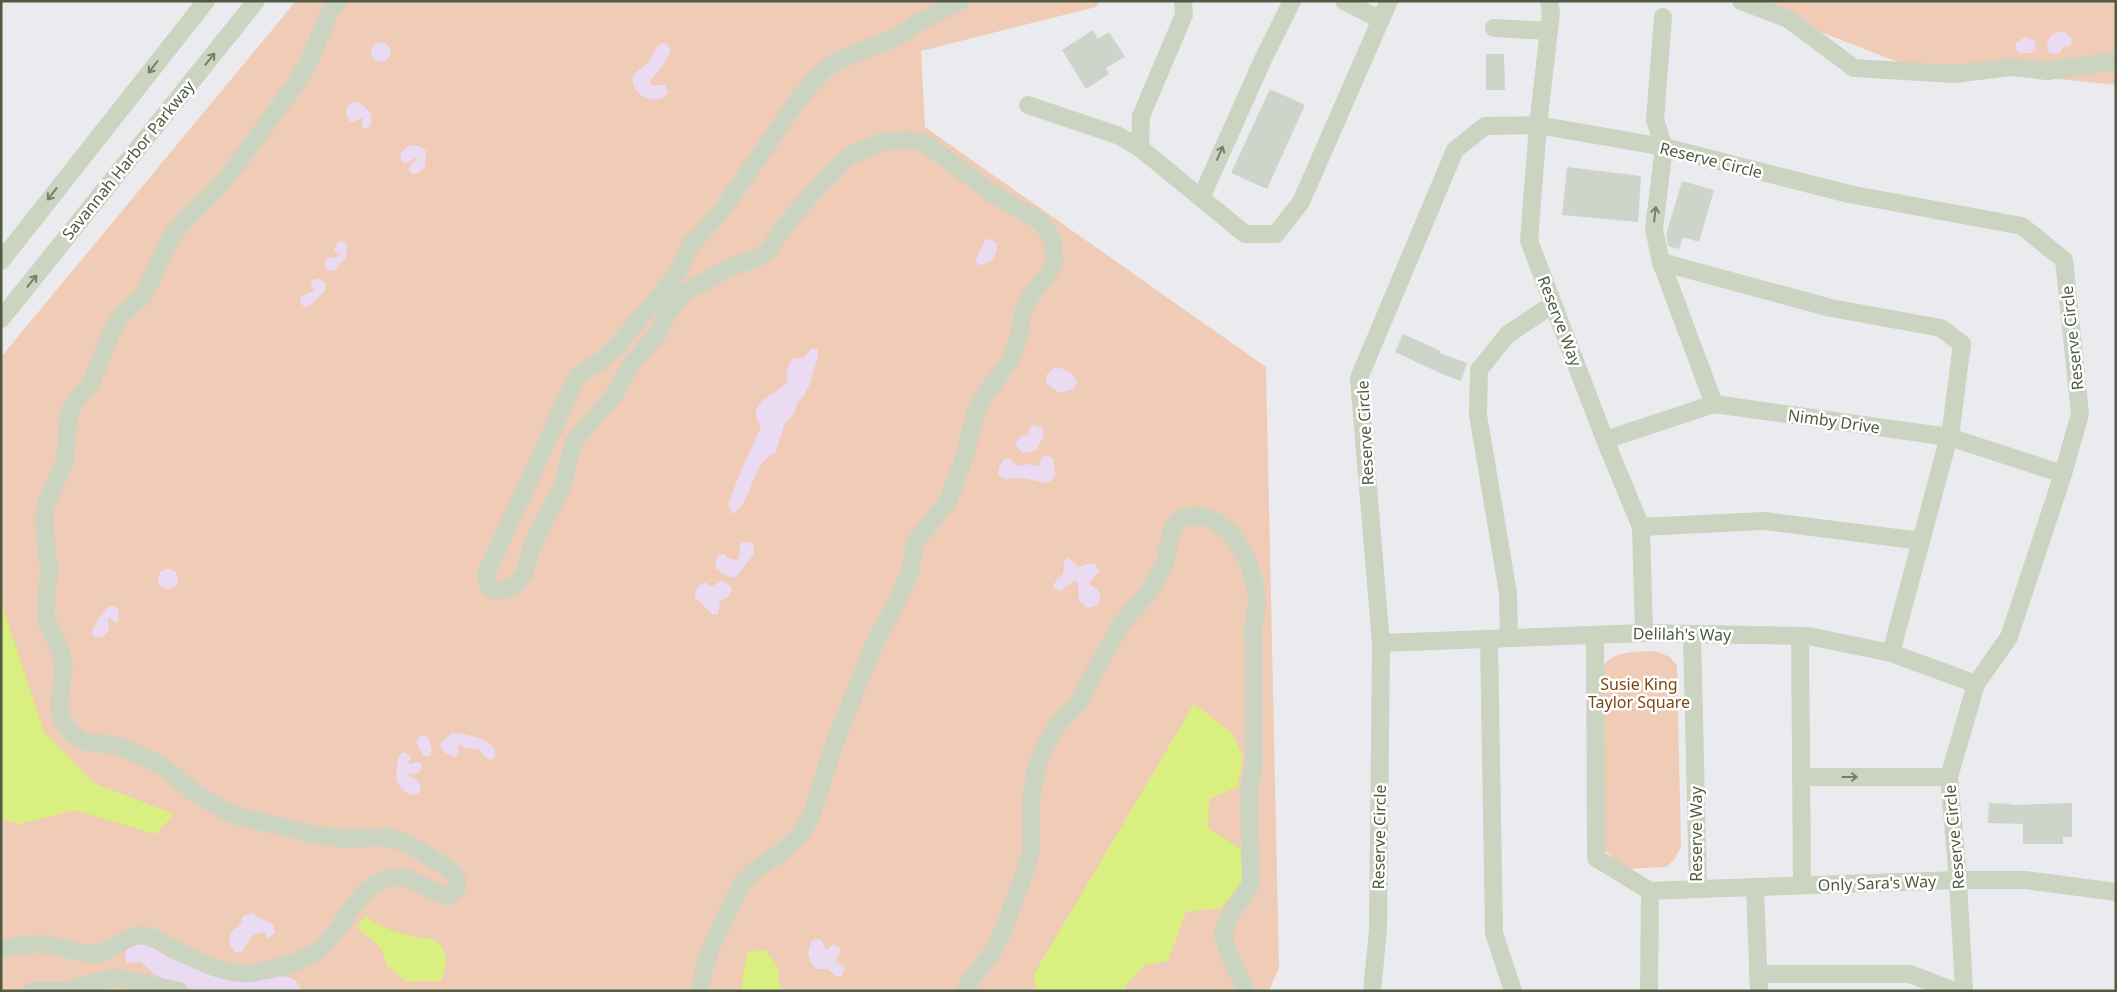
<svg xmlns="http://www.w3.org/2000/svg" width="2117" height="992" font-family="'Noto Sans',sans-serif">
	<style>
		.green { fill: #f0ccb6 }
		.sand { fill: #eadaf2 }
		.water { fill: #d9ef80 }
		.building { fill: #cdd4ca }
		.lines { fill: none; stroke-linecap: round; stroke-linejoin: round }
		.minor { stroke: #cbd4c0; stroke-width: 18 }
		.oneway { stroke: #747f68 }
		.labels { text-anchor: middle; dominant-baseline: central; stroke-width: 5; stroke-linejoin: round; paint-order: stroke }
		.street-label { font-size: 16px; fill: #4f5a43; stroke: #fff }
		.park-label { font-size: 16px; fill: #7d4712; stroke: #fff }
	</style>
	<rect width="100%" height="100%" fill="#ebebef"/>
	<g class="green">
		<path d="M296,1H1100L1096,7L921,51L925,127L1266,367L1279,968L1269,991H1V357Z"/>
		<path d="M1740,1H2116V85L1898,62Z"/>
		<path d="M1655,651L1670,657L1677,666L1681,847L1674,860L1666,867L1624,869L1605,850L1601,690C1601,683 1601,676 1602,670C1607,650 1639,652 1655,651Z"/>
	</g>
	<g class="sand">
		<path d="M2064,32L2072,38L2071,45L2062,48L2059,54L2049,53L2047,45C2049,35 2054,31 2064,32Z"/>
		<path d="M2025,37L2035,41L2036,49L2031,53H2019L2015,47L2016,43Z"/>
		<circle cx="381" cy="52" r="10"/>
		<path d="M664,43L668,44L671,51L662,67L650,81L651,85H665L668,92L663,98C648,103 634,95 632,79C635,70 643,68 649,61C655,54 653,46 664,43Z"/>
		<path d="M354,102L361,103L371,114V124L367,129L362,128L363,118L352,122L349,121C345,112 344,106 354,102Z"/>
		<path d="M410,145L420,146L426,151L425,167L419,173L412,174L408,168L417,159V157L405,164L401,159V152Z"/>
		<path d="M991,239L997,244C997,256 991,264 979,265L975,261L985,240Z"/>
		<path d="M341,241L348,245L345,259L335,270L328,271L325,267V261L329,258L341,256L334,250L336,244Z"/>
		<path d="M318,278L325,283V290L313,303L306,307L303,306L300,301L301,296L314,291L311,284L312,280Z"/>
		<path d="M812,348L818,350V357L809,386L804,395L797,404L794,414L784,425L776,452C748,466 757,495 733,514L728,505L740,473L761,427C744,401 775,396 788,381L786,373L792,358H803Z"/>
		<path d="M1054,368C1064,367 1076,373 1077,384L1071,390L1060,393L1046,383L1047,374Z"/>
		<path d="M1034,425L1043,429V438L1035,451L1023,453L1016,446V442L1021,436L1029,435V429Z"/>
		<path d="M1046,455L1053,459L1055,476L1053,479L1047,483L1021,478L1005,479L998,475L999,466L1005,459H1010L1018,466L1029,464L1038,466L1040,465L1041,458Z"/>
		<path d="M743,542H750L753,544L755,553C750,559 740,574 734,578L723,574L715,568L717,557L724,554L730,559L737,560L739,557L740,545Z"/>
		<path d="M1068,557L1078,567L1091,563L1096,565L1099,572L1089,582L1090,585L1098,590L1101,597L1097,605L1089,608C1071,600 1084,591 1075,580L1060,591L1053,588L1056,580L1063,574L1064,562Z"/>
		<circle cx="168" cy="579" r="10"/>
		<path d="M721,581L731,586C733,596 728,597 720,601L718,614H712L695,597V590L702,583H707L711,587Z"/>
		<path d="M112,605L115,606L119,611L118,622L115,623L109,617L108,618L109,630L102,637H95L92,634C92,625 104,610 112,605Z"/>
		<path d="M452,733C466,734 486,737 495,749V757L490,760L485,757L480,750L465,748L460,744L458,745L459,754L455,757C448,755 440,751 440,744Z"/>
		<path d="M421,735L426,736L429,739L432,752L429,756H423L416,741Z"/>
		<path d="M405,752L411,757L408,764L419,762L422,766L419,773L407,774L417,780L421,786L419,793L415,795C393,792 394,771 400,754Z"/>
		<path d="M252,913L273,925L275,933L269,938L267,937L264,932C251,933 248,941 243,951L236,953L229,945L230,933L241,923L242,917Z"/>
		<path d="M817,939L822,941L826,950L832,945L837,946L841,950L836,962L844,966V972L841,976H835L828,969H817L811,964L808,953L811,941Z"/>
		<path d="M141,943C150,946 157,951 165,955C184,965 219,977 240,980C259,983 295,964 301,991H196L155,975L141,962L127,963L125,958L127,946Z"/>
	</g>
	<g class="water">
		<path d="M1,602L44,732L94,783L174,814L156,834L75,810L18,824L1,818Z"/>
		<path d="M1194,704L1232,733L1243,756L1238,787L1209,799L1208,828L1241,849L1242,882L1221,908L1186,912L1168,961L1145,965L1126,985L1124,991H1036L1034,974Z"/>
		<path d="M365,916C378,926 394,932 411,936C419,939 430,936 437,942C449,950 447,970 441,981H406L387,966L382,949L358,928L359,923Z"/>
		<path d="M765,949L778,967L780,991H741L747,953Z"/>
	</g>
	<g class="building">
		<path d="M1093,30L1098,39L1109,32L1125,57L1106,68L1109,74L1086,89L1062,50Z"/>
		<path d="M1486,54H1504L1505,90H1486Z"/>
		<path d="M1270,89L1305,105L1267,189L1231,173Z"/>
		<path d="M1567,167L1641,176L1638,222L1562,215Z"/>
		<path d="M1682,181L1714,190L1699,242L1683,237L1679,249L1668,246L1666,235Z"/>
		<path d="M1403,334L1441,351L1440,353L1467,363L1461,381L1442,374L1395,352Z"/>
		<path d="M1989,803L2011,804V805L2072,803V837H2063V844H2023V824L1988,823Z"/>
	</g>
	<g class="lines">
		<g class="minor">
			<path d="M1183,1L1184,15L1141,116L1140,148L1245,234H1276L1301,202L1389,1"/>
			<path d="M1344,1L1381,20"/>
			<path d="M1549,1L1551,13L1538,125L1529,241L1605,440L1641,527L1644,633"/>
			<path d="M1741,1L1788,19L1854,68L1954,74L2011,67L2047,71L2116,61"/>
			<path d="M1663,17L1655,120L1664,147L1654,229L1661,262L1714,404"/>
			<path d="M1494,28L1549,31"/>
			<path d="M1028,105L1117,135L1140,148"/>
			<path d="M1201,198L1265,55L1292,1"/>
			<path d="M1,261L206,1"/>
			<path d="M1661,262L1831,308L1941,328L1962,344L1951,429L1891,653"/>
			<path d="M1,319L256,1"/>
			<path d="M1605,440L1714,404L1949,437L2063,474"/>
			<path d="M1641,527L1764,521L1921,541"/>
			<path d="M1595,635L1596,858L1650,891"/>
			<path d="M1800,636L1802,885"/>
			<path d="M1509,638L1508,593L1478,415L1479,370L1507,335L1553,304"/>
			<path d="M1489,639L1494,933L1513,991"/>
			<path d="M1381,643L1644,633L1808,636L1891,653L1976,684"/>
			<path d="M1801,777H1949"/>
			<path d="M1755,887L1759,991"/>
			<path d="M1698,889L1958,880H2025L2116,892"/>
			<path d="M1,949C14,947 30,943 43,944C58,945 82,955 95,954C115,952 126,932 147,936C155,937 164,944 171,948C197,960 228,978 257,972C274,969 296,963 311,955C347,935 352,879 399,877C414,877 431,893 448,896L456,890L457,879L451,870L405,842L384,837L346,839L316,835L233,815L192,791L163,766L125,748L106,744L85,742L72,734L62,720L59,705L64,665L58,644L46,620V602L49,572L44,519L47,501L65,461L69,413L76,400L91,383L113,328L124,313L144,295L170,239L187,217L208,198L226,179L296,84L308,64L329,13L339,1"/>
			<path d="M1758,974H1910L1954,991"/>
			<path d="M32,991H64"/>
			<path d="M65,991L114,977L179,991"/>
			<path d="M700,991L704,968L712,945L742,883L756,869L779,854L799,836L811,817L835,742L876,640L894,607L910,572L915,543L949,499L965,455L976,411L987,392L1010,360L1018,340L1023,312L1032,293L1048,274L1055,261L1052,239L1041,222L995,195L925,143L908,140L883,142L864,149L847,158L816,189L783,228L768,251L756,259L730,267L685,293L667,314L657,335L632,363L614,395L573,443L563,485L539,531L531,549L525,572L516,584L506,589L495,591L488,585L486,574L577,376L602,360L617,346L678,273L689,247L721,212L800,97L824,70L839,60L895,38L919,22L960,1"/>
			<path d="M965,991L970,981L991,954L1002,934L1025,871L1031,851V800L1036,769L1046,744L1056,727L1078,703L1121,624L1148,593L1165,563L1172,529L1180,518L1201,516L1216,521L1232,535L1247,559L1255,585L1257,603L1253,628L1254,765L1249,791L1251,882L1244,896L1229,916L1223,933L1228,952L1246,991"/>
			<path d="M1372,991L1378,930L1381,643L1359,378L1455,150L1485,126L1538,125L1664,147L1849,194L2022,226L2064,260L2080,414L2063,474L2009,637L1976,684L1949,777L1958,880L1964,991"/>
			<path d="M1649,991L1650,891L1698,889L1692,634"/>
		</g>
	</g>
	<defs><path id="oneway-shaft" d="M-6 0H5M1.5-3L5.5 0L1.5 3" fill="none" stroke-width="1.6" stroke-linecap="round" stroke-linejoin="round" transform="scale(1.25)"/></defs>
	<g class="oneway">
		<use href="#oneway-shaft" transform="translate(210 59) rotate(-51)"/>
		<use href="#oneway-shaft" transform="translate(153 67) rotate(128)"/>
		<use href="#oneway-shaft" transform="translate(1220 153) rotate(-66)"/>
		<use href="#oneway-shaft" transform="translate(52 194) rotate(128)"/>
		<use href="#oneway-shaft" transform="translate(1655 214) rotate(-83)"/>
		<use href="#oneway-shaft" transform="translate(32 281) rotate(-51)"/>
		<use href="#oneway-shaft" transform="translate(1850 777)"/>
	</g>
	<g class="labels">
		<g class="street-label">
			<text transform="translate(128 160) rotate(-51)">Savannah Harbor Parkway</text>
			<text transform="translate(1711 160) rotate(14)">Reserve Circle</text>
			<text transform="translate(1560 321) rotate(69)">Reserve Way</text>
			<text transform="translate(2072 338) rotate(-96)">Reserve Circle</text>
			<text transform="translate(1834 421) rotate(8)">Nimby Drive</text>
			<text transform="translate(1365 433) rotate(-93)">Reserve Circle</text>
			<text transform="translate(1682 634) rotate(1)">Delilah's Way</text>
			<text transform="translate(1696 834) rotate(-90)">Reserve Way</text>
			<text transform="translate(1379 837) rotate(-89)">Reserve Circle</text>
			<text transform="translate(1954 837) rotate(-95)">Reserve Circle</text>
			<text transform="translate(1877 883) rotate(-2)">Only Sara's Way</text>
		</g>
		<g class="park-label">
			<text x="1639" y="684">Susie King<tspan x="1639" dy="18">Taylor Square</tspan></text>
		</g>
	</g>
	<rect width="2117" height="992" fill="none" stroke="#4f5a43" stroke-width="5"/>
</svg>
